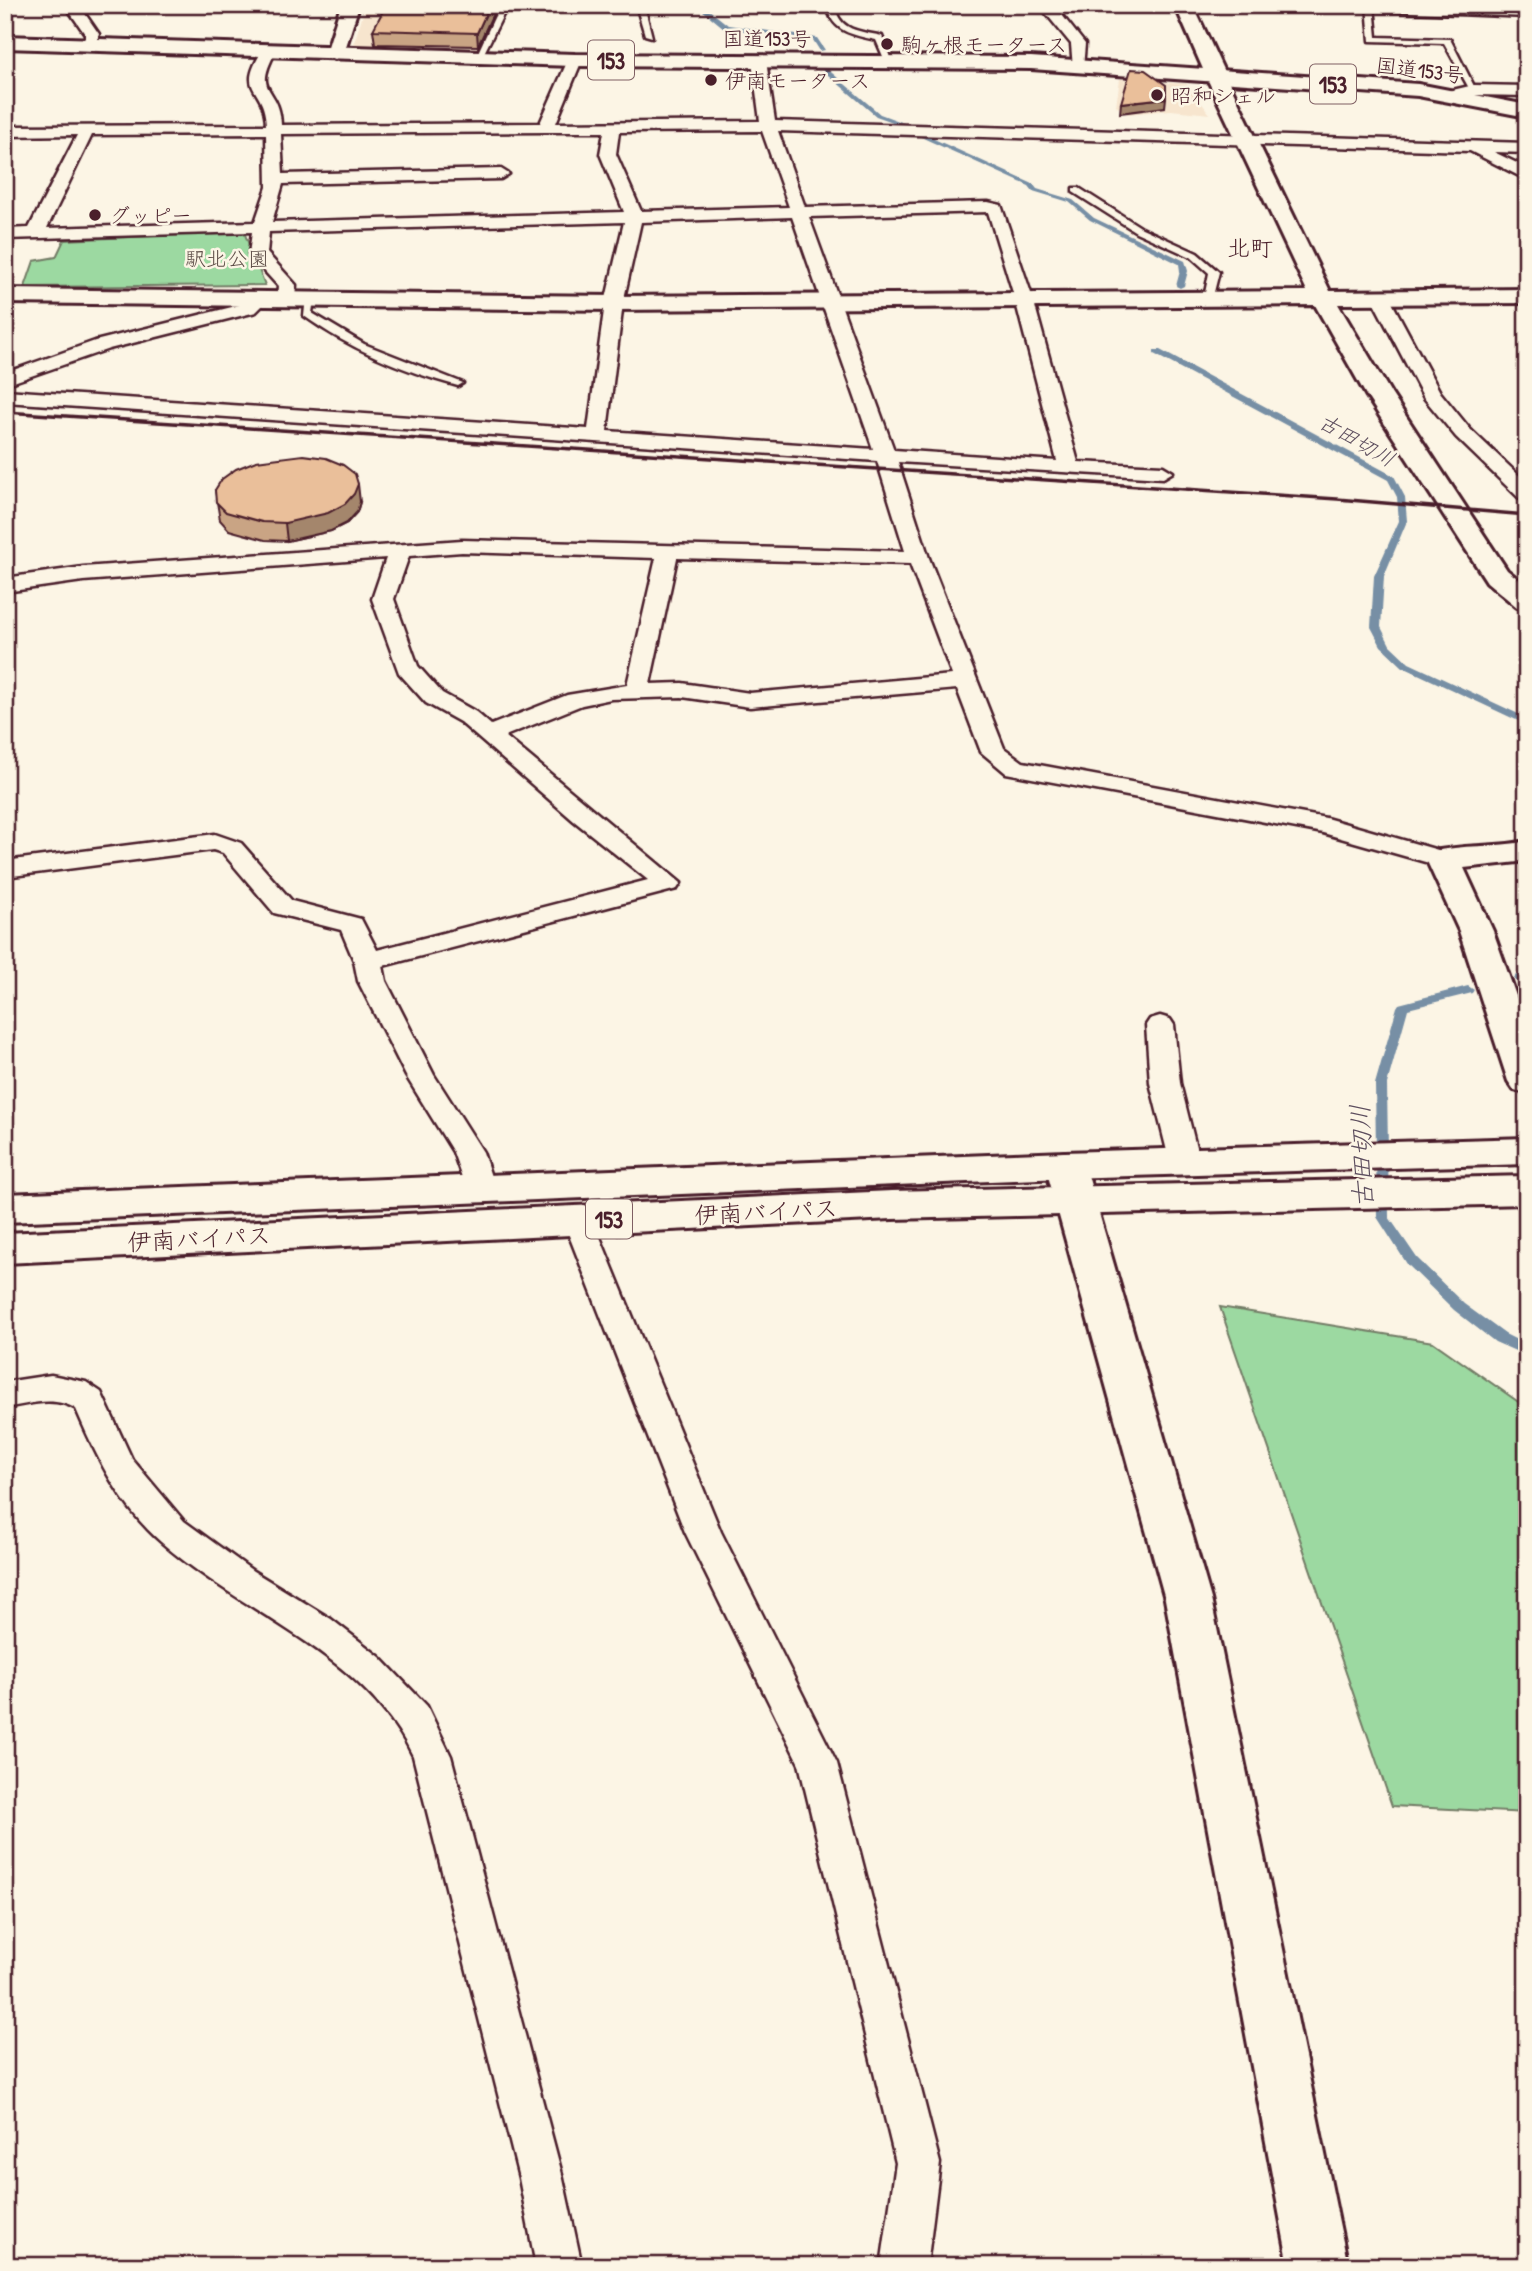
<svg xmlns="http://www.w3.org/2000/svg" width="1532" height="2271" font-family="'Patrick Hand','Klee One',sans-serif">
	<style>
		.built { fill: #f7e5ce }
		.green { fill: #9cd9a1; stroke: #737c66; stroke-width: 2 }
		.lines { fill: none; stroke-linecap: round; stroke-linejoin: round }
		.stream { fill: #778fa5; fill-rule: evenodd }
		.service-casing { stroke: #4a1f2b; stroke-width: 5 }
		.minor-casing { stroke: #4a1f2b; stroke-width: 5 }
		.tertiary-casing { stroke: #4a1f2b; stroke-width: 6 }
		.primary-casing { stroke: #4a1f2b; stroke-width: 6 }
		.trunk-casing { stroke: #4a1f2b; stroke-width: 6 }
		.service { fill: #fcf5e5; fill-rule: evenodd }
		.minor { fill: #fcf5e5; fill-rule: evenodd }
		.tertiary { fill: #fcf5e5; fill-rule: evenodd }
		.primary { fill: #fcf5e5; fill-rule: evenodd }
		.trunk { fill: #fcf5e5; fill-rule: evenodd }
		.rail { stroke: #4a1f2b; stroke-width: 3.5 }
		.wall { fill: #c9a484; stroke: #4a1f2b; stroke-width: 2 }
		.shaded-wall { fill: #a4866c; stroke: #4a1f2b; stroke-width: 2 }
		.building { fill: #eabf9a; stroke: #4a1f2b; stroke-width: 2 }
		.poi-dot { fill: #4a1f2b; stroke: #fcf5e5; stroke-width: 2.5 }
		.labels { text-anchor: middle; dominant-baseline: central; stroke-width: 5; stroke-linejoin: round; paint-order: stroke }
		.far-street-label { font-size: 21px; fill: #4a1f2b; stroke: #fcf5e5 }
		.far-poi-label { font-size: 21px; fill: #4a1f2b; stroke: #fcf5e5; text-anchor: start }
		.far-park-label { font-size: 21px; fill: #5e4e48; stroke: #fcf5e5 }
		.far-water-label { font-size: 21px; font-style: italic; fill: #5d4e5e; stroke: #fcf5e5 }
		.shield { fill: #fcf5e5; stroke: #7f5f63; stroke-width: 2 }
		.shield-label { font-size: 23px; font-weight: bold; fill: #4a1f2b }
		.far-quarter-label { font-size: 23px; fill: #4a1f2b; stroke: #fcf5e5 }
		.street-label { font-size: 24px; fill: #4a1f2b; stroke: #fcf5e5 }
		.water-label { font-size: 26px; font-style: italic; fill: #5d4e5e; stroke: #fcf5e5 }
	</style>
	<rect width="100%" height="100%" fill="#fcf5e5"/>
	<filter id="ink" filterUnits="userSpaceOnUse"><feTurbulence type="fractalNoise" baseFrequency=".0143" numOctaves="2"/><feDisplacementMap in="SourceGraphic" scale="14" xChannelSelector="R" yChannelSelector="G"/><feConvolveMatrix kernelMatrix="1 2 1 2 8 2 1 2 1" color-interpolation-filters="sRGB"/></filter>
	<g filter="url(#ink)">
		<g class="built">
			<path d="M366,5H499L479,49L358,45L354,43Z"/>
			<path d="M1120,79L1187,84L1210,114L1171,110L1128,114L1116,106Z"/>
		</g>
		<g class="green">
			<path d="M244,232L265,285L25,287L34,261L56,257L64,240Z"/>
			<path d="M1220,1307L1433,1342L1527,1408V1813L1392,1806Z"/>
		</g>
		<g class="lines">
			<g class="stream">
				<path d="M696,5H703L728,25L817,38L825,50L820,51L813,40L724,28Z"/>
				<path d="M821,67H825L880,114L907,124L904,126L876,116L821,69Z"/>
				<path d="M914,130L1033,184L1037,189L1073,200L1094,218L1185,261L1188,271L1184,286L1180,288L1176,286L1180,271L1179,264L1090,220L1069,202L1033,191L1029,186L912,133V131Z"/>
				<path d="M1154,350H1160L1394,476L1405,497L1407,521L1384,576L1381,627L1390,645L1409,663L1527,718V725L1403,667L1381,646L1371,627L1374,576L1399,521L1397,497L1388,480L1154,354Z"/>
				<path d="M1527,974V982L1516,981L1514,978L1516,975Z"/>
				<path d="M1468,986L1474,990L1472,993L1408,1009L1387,1084L1389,1217L1417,1258L1464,1304L1505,1334L1527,1345V1356L1495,1342L1454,1310L1407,1264L1377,1217L1375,1084L1397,1007L1399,1004Z"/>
			</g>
			<g class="service-casing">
				<g id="service">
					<path d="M500,5H508L482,57L475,59Z"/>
					<path d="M636,5H644L652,37L645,35Z"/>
					<path d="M827,5H835C838,31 860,31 882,36L892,63L885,61L876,40C853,35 831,32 827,5Z"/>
					<path d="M1367,5L1374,6L1377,37L1450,39L1477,92L1470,90L1444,43L1370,41Z"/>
					<path d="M1073,188H1079L1142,228L1197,253L1219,272L1212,300L1204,298L1209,273L1191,257L1136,232L1073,192Z"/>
					<path d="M306,297L314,299L312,313L364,344L463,383L458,386C403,371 350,349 304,316Z"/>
				</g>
			</g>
			<g class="minor-casing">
				<g id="minor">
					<path d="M65,5H79L99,34L95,48H85V34Z"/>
					<path d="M1039,5H1054L1085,44L1083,68H1073L1071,44Z"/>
					<path d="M1333,5L1527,9V17L1340,9Z"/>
					<path d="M269,47L276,51C251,96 280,84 281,125L540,123L568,60L575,56L582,60L556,123L760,121L752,61L759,57L766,61L775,121L1527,143V153L1494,152L1527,168V180L1470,151L778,131L805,207L988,202L1001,205L1033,299L1078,462L1163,466L1173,472L1163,478L898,462L929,558L1004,748L1023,762L1326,818L1452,854L1456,859L1452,864L1443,867L1323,833L1006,773L981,752L957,689L750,707L682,697L611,699L582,705L505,736L681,883L677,889L383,966L386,981L434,1075L483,1152L495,1189L491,1197L480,1200L469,1197L453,1152L406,1076L358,981L354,961L341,930L274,913L223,853L213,850L5,877V861L215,834L241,843L292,901L361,919L377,950L648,880L574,821L460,722L426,703L399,673L372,599L386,558L83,581L5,592V578L83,567L462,540L905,551L877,461L5,402V390L588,429L605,303L624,222L269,232L267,253L296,285L295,299L286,304L277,299L278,286L249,254L252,232L5,239V229L29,228L77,135L5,136V126L266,125C265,84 234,94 264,48ZM762,131L789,207L641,211L616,154L619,132ZM548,132H604L600,154L624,212L272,222L283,184L501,179L509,174L501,169L283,174L281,134ZM266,134L267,187L255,222L47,228L92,135ZM988,212L1015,299L1057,461L894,450L809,217ZM792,217L873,449L607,431L623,303L641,222ZM462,552L656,558L627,685L567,695L491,725L476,712L442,693L418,666L394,599L409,556ZM677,558L910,564L952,675L750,693L682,683L650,684Z"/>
					<path d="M1474,85L1527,86V96L1474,95L1449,100L1441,95L1444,92Z"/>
					<path d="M1380,292L1389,297L1440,392L1470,429L1527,483V501L1520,499L1456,437L1424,398L1371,297Z"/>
					<path d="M261,293L270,298L256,312L109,349L5,385V373L95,341L244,304Z"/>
					<path d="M1160,1016L1170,1019L1174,1025L1180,1083L1200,1163L1196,1170L1185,1173L1174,1170L1170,1163L1150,1083L1146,1025L1150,1019Z"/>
					<path d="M578,1209L589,1212L593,1220L721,1532L837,1763L940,2163L927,2266H881L896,2163L799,1764L685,1532L563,1220L567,1212Z"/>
					<path d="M51,1375L86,1382L101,1392L132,1459L184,1521L253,1571L331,1619L380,1657L427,1706L451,1756L563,2178L582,2266H536L519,2178L413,1756C364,1652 242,1614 161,1542C120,1506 97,1458 76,1409C55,1395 29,1404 5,1408V1382Z"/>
				</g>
			</g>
			<g class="tertiary-casing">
				<g id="tertiary">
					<path d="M341,5H359L344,53L335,59L326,53Z"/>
					<path d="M1216,70L1226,76L1330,291L1527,289V303L1338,304L1392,395L1507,570L1527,586V610L1517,607L1487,582L1366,395L1315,305L614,310L5,303V289L614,296L1307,291L1206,76Z"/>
					<path d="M1527,841V861L1464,868L1493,931L1527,1027V1093L1514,1090L1508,1081L1459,931L1426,859L1431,852C1462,844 1495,848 1527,841Z"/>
					<path d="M1065,1152L1079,1155L1085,1165L1211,1599L1348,2266H1289L1165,1599L1045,1165L1051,1155Z"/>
				</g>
			</g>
			<g class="primary-casing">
				<path id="primary" d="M1175,5H1193L1226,76L1223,80L1216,82L1206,76Z"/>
			</g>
			<g class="trunk-casing">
				<g id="trunk">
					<path d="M5,36L575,54L1031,57L1418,84L1527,105V117L1418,96L1031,69L575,66L5,48Z"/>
					<path d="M1527,1138V1164L1065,1178L5,1222V1194L1065,1152Z"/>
					<path d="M1527,1176V1204L892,1219L5,1263V1233L892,1191Z"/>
				</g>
			</g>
			<use href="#service" class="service"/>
			<use href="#minor" class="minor"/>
			<use href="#tertiary" class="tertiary"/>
			<use href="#primary" class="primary"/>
			<use href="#trunk" class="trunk"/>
			<path class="rail" d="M5,412L1337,499L1527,515"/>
		</g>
		<g class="wall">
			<path d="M497,5L478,46L375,44L373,30Z"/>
			<path d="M215,490L360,502L357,512L347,523L331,531L287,541L265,540L229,530L220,520Z"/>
		</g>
		<g class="shaded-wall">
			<path d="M490,5H497L478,46L477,33Z"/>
			<path d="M1166,98L1165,107L1120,113L1121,103Z"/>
			<path d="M358,484L360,502L357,512L347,523L331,531L287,541L285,523Z"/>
		</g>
		<g class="building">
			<path d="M386,5H490L477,33L373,30Z"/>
			<path d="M1131,69L1145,70L1166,85V98L1121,103Z"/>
			<path d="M303,455L326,458L343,465L355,474L358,484L354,494L345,504L328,513L285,523L262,522L226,512L216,502L215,490L222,479L236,469L256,461Z"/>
		</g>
	</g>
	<g class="poi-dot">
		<circle cx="887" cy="44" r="7"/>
		<circle cx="711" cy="80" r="7"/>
		<circle cx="1157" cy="95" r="7"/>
		<circle cx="95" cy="215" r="7"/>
	</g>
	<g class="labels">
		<g class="far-street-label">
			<text x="767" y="38">国道153号</text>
			<text transform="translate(1420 70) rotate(7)">国道153号</text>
		</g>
		<g class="far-poi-label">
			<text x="901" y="44">駒ヶ根モータース</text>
			<text x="725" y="80">伊南モータース</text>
			<text x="1171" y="95">昭和シェル</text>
			<text x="109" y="215">グッピー</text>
		</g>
		<g class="far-park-label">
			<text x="227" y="258">駅北公園</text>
		</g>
		<g class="far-water-label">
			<text transform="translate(1357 440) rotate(30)">古田切川</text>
		</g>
		<g class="shield">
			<rect x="588" y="40.5" width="46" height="39" rx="5"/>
			<rect x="1310" y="64.5" width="46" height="39" rx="5"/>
			<rect x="586" y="1199.5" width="46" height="39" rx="5"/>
		</g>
		<g class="shield-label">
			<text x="611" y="60">153</text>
			<text x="1333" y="84">153</text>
			<text x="609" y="1219">153</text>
		</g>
		<g class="far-quarter-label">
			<text x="1250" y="247">北町</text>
		</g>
		<g class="street-label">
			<text transform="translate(766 1211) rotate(-3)">伊南バイパス</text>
			<text transform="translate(199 1238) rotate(-3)">伊南バイパス</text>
		</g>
		<g class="water-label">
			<text transform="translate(1361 1156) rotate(-92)">古田切川</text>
		</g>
	</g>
	<rect width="1532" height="2271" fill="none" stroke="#fcf5e5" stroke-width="28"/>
	<rect x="14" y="14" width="1504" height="2243" fill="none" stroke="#4a1f2b" stroke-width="2.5" filter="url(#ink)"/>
</svg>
